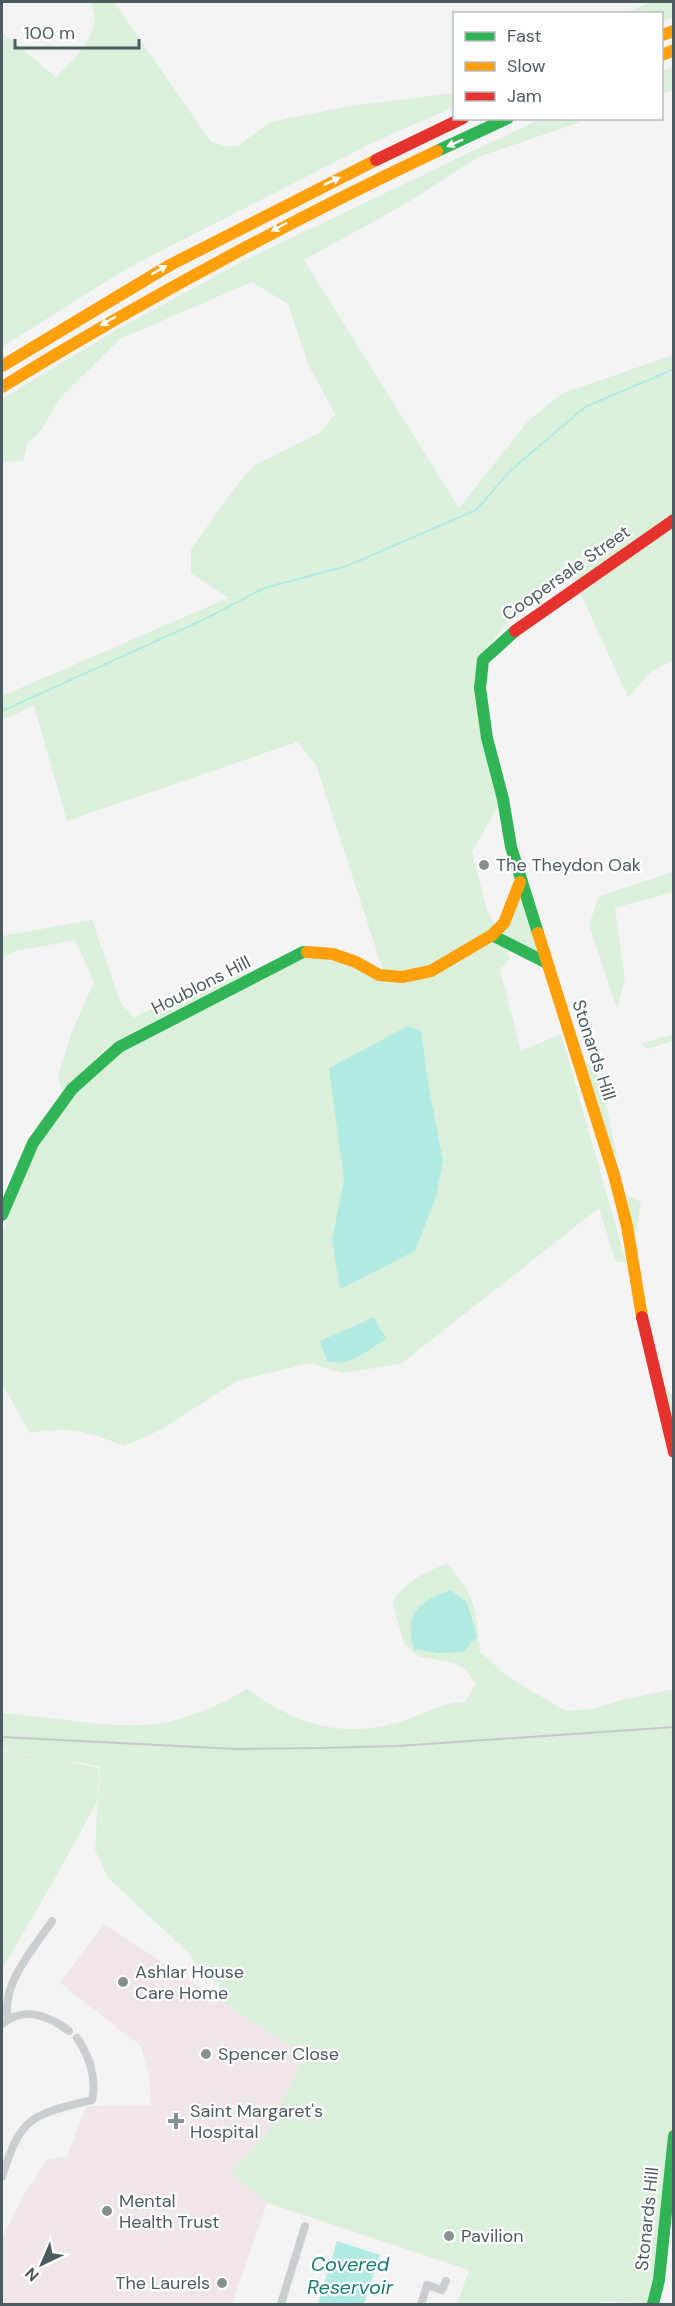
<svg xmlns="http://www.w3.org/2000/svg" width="675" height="2306" font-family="'DM Sans',sans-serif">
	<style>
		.medical { fill: #f0e6e9 }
		.green { fill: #daf0db }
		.water { fill: #b1eae2 }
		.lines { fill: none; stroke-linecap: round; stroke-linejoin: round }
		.stream { stroke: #b1eae2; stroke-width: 2 }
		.street { stroke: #cbcece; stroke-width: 8 }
		.fast { stroke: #30b455; stroke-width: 12 }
		.slow { stroke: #ff9f0a; stroke-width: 12 }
		.jam { stroke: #e5322d; stroke-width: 12 }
		.rail { stroke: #c7c9c9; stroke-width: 2 }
		.oneway { fill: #fff }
		.poi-dot { fill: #869092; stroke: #fff; stroke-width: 2 }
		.labels { text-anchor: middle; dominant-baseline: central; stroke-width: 4.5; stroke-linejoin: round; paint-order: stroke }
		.street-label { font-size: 18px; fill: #4b5b5e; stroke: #fff }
		.poi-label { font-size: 18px; fill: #4b5b5e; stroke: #fff; text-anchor: start }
		.water-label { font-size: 20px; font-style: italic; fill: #167e71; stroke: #fff }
	</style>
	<rect width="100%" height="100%" fill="#f3f3f3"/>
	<path class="medical" d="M104,1924L305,2056L265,2137L231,2173L267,2203L232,2304H2V2239L23,2196L47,2160L67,2156L86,2106L151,2105L149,2076L141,2046L60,1983Z"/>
	<g class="green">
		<path d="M90,2H114L211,142L225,146H238L270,122L351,106L454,93V107L374,142L126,269L2,347V32L56,77C74,60 107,29 90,2Z"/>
		<path d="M652,2H673V17L662,22V14L625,13Z"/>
		<path d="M673,67V90L662,94V71Z"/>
		<path d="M540,119H590L478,157L407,203L304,260L459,508L528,421L563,393L673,355V660L651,672L628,697L567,564C531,595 501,626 475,667L501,801L472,852L487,910L510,958L500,969L521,1051L561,1034L626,1262H616L599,1208L401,1364L342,1373L310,1363L237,1381L160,1430L124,1446C89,1432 68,1425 30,1433L2,1384V1233L33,1154L68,1095L105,1060L301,957L319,956L383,970L316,765L297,742L67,821L34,706L2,720V696L228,598L191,573V549L236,486L255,465L321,432L335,414L309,366L288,304L252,282L120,339L59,399L43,428L27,444L23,461L2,462V399L118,329L245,260Z"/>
		<path d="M673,872V892L615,908L625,980L617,1008L589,925L599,896Z"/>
		<path d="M520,893L539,956L504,933Z"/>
		<path d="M92,920L120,1002L134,1018L159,1004L250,972L120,1039L106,1048L62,1091L58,1076L71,1034L94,982L75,940L16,951L2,958V936Z"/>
		<path d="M673,1034V1041L648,1049L640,1044Z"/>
		<path d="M593,1061L604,1095L618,1162L604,1132L583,1065Z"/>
		<path d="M624,1194L641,1202L634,1245Z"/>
		<path d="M659,1381L673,1396V1436Z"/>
		<path d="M447,1564C476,1595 476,1610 480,1652L507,1676L565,1711L593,1709L622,1700L673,1689L674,2134L652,2304L605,2301L594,2304H457L469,2270L267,2203L230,2173L265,2136L305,2056L222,2002L219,1983L204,1978L190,1954L108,1878L95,1850L100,1766L55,1759L99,1768L97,1802L49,1889L2,1969V1751L39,1756L2,1750V1713C47,1716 120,1731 162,1723C193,1717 220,1705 247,1689C297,1725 346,1741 408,1719C430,1711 441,1703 465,1702L476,1684L466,1670L455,1663L417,1656L404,1643L392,1602C407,1582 423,1572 447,1564Z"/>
	</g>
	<g class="water">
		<path d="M408,1026L421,1031L429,1089L443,1160L436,1197L415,1251L340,1289L332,1240L344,1180L329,1068Z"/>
		<path d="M374,1317L386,1339C368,1350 349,1368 327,1361L320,1341Z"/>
		<path d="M450,1590L467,1602L477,1637L463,1652L438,1653L414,1649C403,1613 419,1602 450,1590Z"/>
		<path d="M337,2241L380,2255L364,2304H318Z"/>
	</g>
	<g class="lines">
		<path class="stream" d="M2,711L205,619L264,588L347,566L476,510L510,471L585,407L674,369"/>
		<g class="street">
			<path d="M8,2019C1,1983 33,1950 52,1921"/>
			<path d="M2,2024C25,2006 48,2015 69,2031"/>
			<path d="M2,2177C21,2115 32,2115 92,2100C97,2079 89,2055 77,2038"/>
			<path d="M281,2304L305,2226"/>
			<path d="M421,2304L427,2285L442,2290L446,2281"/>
		</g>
		<g class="fast">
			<path d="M437,151L508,118"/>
			<path d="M515,631L483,660L480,688L487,738L503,799L511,847L538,933"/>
			<path d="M492,935L545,962"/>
			<path d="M2,1215L33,1143L72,1089L119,1047L303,952H307"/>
			<path d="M653,2304L659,2280L674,2136"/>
		</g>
		<g class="slow">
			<path d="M662,35L674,31"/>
			<path d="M662,55L674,50"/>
			<path d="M2,366L170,265L376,160"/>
			<path d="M2,387C143,300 288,222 437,151"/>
			<path d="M538,933L614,1175L627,1226L642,1317"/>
			<path d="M307,952L333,954L356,962L379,975L402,977L431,971L492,935L504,923L520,882"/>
		</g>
		<g class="jam">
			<path d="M376,160L463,118"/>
			<path d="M515,631L674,520"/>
			<path d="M642,1317L674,1452"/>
		</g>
		<path class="rail" d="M2,1737L236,1749L320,1748L397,1746L674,1727"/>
	</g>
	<defs><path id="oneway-solid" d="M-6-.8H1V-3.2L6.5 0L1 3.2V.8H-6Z" transform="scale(1.5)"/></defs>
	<g class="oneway">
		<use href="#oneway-solid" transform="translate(455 143) rotate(156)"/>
		<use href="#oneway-solid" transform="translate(332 181) rotate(-25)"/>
		<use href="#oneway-solid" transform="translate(279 227) rotate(152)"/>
		<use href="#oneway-solid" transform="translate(159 270) rotate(-30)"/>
		<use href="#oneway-solid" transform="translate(108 321) rotate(150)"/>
	</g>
	<g class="poi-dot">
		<circle cx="484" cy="865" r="6"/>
		<circle cx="123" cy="1982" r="6"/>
		<circle cx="206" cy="2054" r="6"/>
		<path d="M173 2112h6v6h6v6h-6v6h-6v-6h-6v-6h6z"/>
		<circle cx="107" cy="2211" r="6"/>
		<circle cx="449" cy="2236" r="6"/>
		<circle cx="222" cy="2283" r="6"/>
	</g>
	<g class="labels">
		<g class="street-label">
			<text transform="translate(566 573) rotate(-35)">Coopersale Street</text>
			<text transform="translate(201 985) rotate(-27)">Houblons Hill</text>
			<text transform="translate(594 1050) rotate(72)">Stonards Hill</text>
			<text transform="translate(647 2219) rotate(-84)">Stonards Hill</text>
		</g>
		<g class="poi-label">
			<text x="496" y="865">The Theydon Oak</text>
			<text x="135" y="1972">Ashlar House<tspan x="135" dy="21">Care Home</tspan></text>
			<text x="218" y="2054">Spencer Close</text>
			<text x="190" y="2111">Saint Margaret's<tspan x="190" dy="21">Hospital</tspan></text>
			<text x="119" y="2201">Mental<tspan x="119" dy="21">Health Trust</tspan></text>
			<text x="461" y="2236">Pavilion</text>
			<text x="210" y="2283" text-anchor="end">The Laurels</text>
		</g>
		<g class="water-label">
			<text x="350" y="2264">Covered<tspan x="350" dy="23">Reservoir</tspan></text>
		</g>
	</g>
	<rect width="675" height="2306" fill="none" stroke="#4b5b5e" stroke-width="6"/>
	<rect x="453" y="12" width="210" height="108" fill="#ffffff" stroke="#b7bdbf" stroke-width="1.5"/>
	<rect x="465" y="32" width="30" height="9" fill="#30b455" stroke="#b7bdbf" stroke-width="1.5"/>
	<text x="507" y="42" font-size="18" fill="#4b5b5e">Fast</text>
	<rect x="465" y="62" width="30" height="9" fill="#ff9f0a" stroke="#b7bdbf" stroke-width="1.5"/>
	<text x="507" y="72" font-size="18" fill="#4b5b5e">Slow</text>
	<rect x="465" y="92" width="30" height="9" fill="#e5322d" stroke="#b7bdbf" stroke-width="1.5"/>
	<text x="507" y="102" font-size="18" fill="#4b5b5e">Jam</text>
	<g transform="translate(42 2264) rotate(224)" stroke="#ffffff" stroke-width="4.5" paint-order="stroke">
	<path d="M0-4.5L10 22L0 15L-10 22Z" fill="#4b5b5e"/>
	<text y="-9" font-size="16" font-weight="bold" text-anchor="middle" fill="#4b5b5e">N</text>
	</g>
	<path d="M15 39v9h124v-9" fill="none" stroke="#4b5b5e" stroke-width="3"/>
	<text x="24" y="39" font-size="18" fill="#4b5b5e" stroke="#ffffff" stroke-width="4.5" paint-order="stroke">100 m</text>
</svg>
